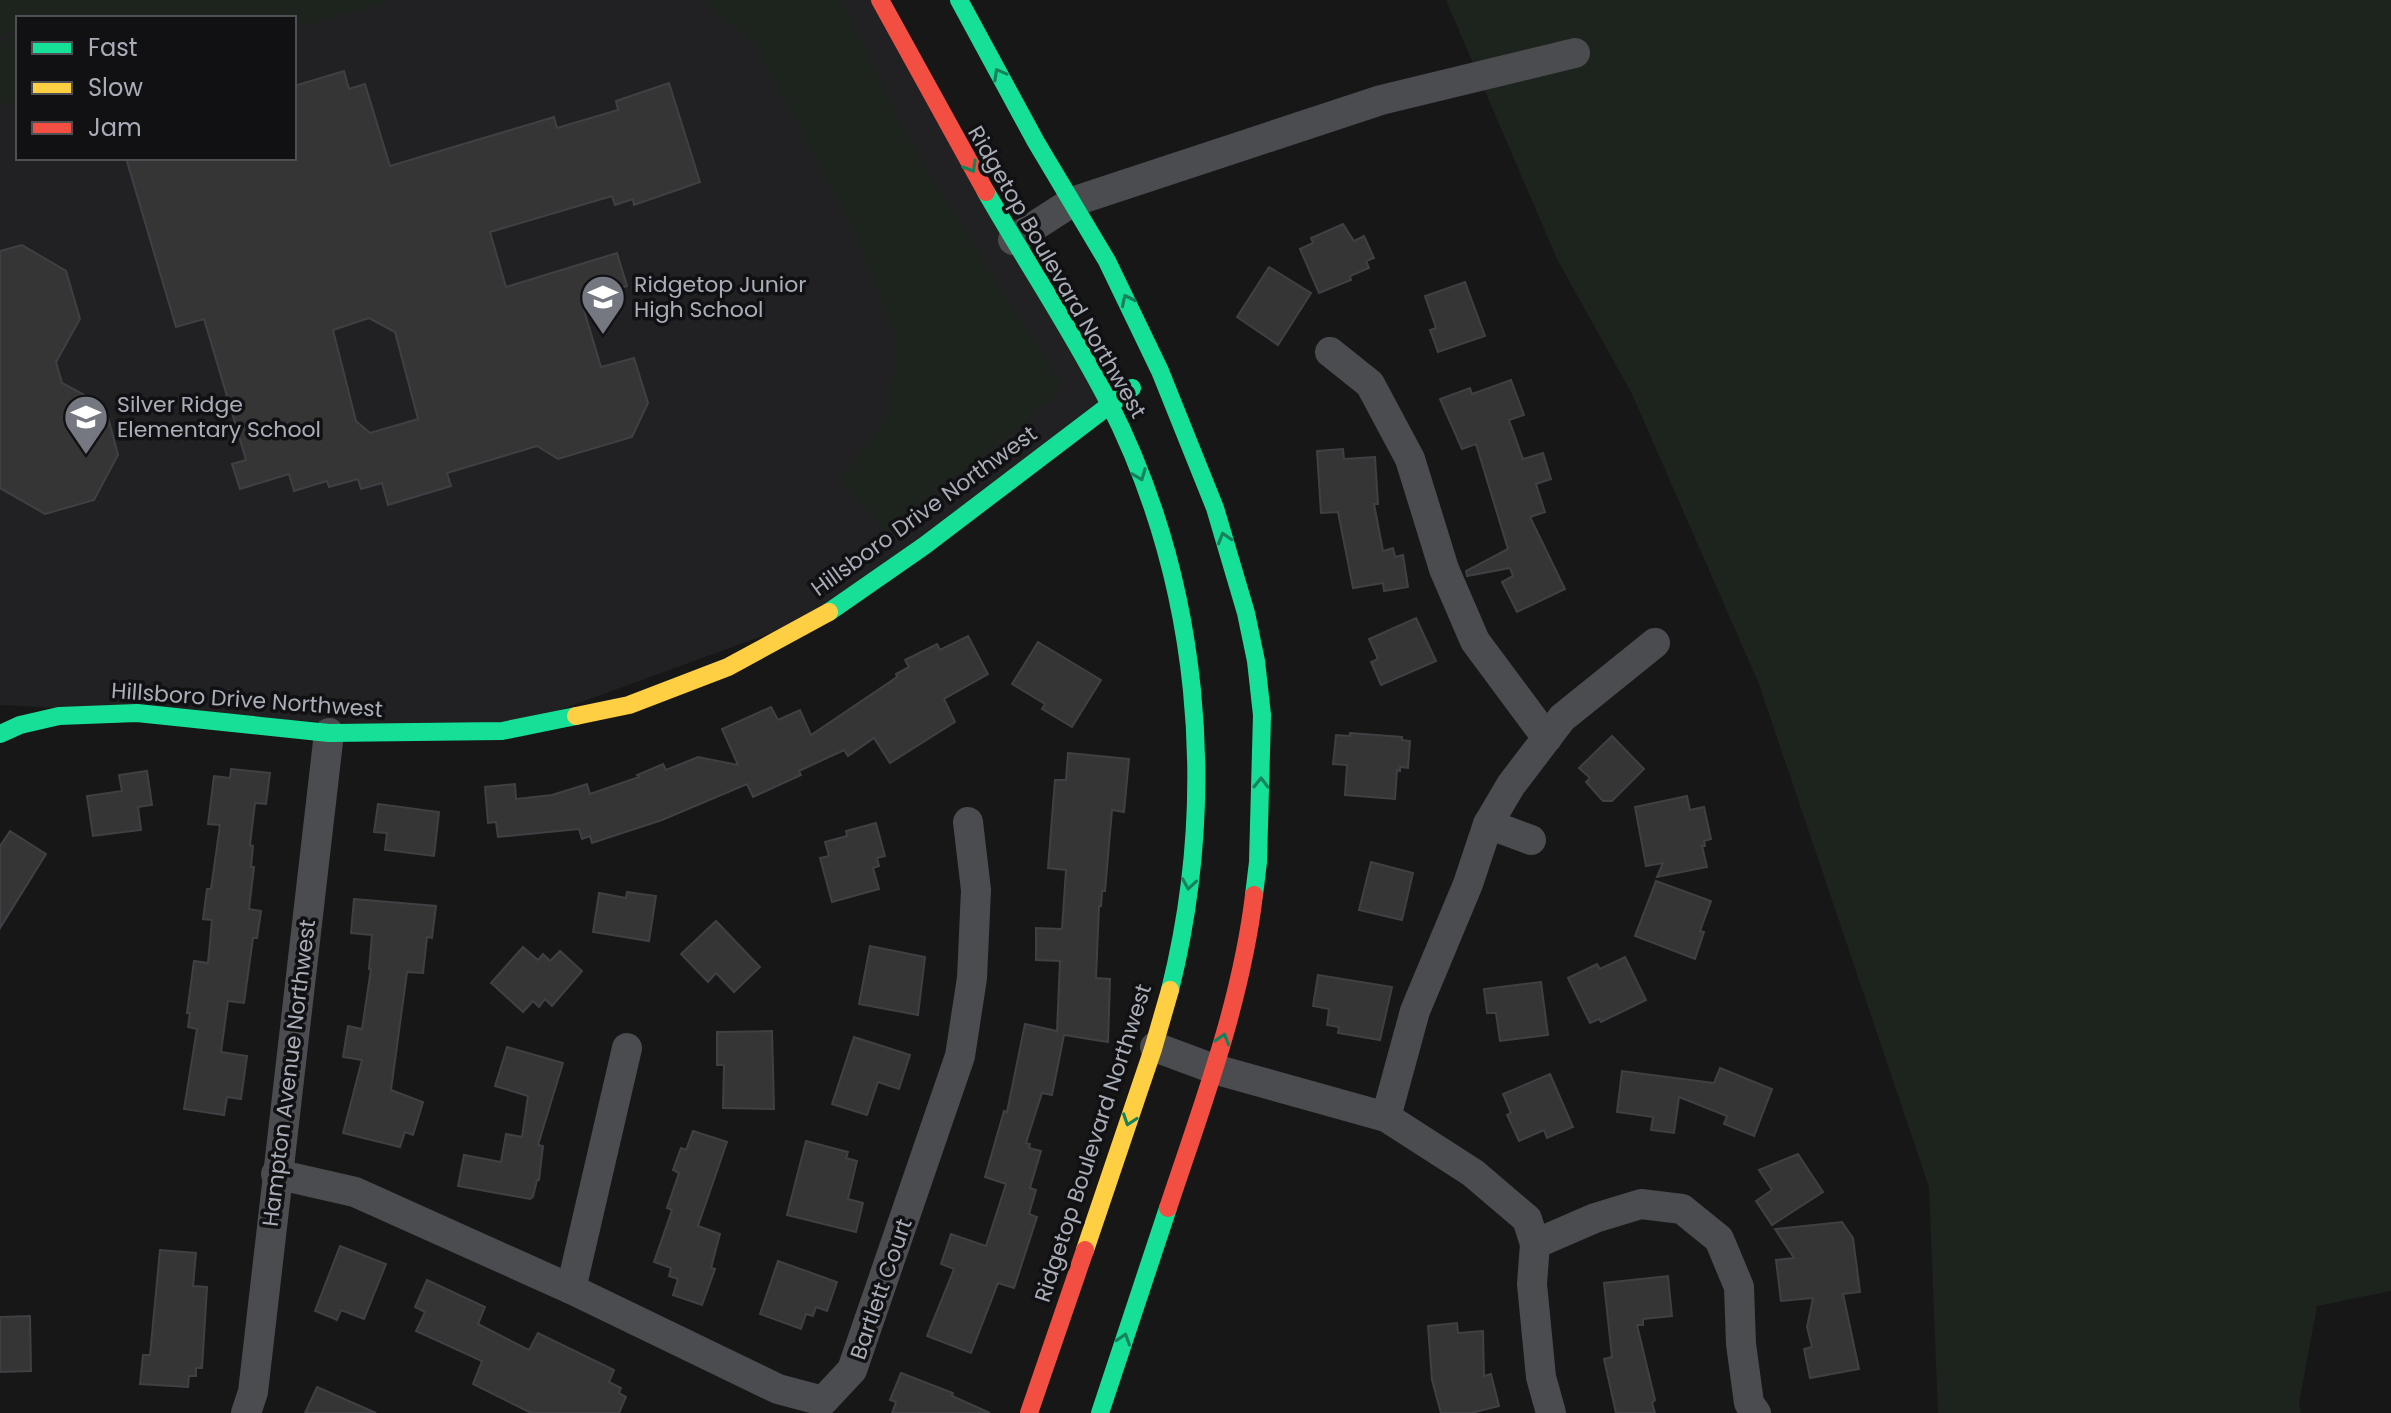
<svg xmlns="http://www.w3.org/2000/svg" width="2391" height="1413" font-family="Poppins,sans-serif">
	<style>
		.built { fill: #212123; fill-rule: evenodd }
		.green { fill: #1d241e }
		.building { fill: #353536; stroke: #3f4043; stroke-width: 2; fill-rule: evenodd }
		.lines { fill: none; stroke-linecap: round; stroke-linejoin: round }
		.street { stroke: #4b4c50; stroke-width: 30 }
		.fast { stroke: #16e098; stroke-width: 18 }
		.slow { stroke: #ffcf43; stroke-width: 18 }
		.jam { stroke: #f24e42; stroke-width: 18 }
		.oneway { stroke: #14835c }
		.labels { text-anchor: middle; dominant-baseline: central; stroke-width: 7; stroke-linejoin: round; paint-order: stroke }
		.street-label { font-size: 22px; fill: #a8adb8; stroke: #111113 }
		.poi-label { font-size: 22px; fill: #a8adb8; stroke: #111113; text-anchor: start }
	</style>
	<rect width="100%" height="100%" fill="#171717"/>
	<path class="built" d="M0,0H880L1109,403L831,611L502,731L0,705ZM18,18H294V158H18Z"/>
	<g class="green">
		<path d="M0,0H391L294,29V18H62L60,14L51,18H18V30L0,37Z"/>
		<path d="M702,0H841L906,134L1060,383L1053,399L885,533L840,479L889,414L896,340L852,228L756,46Z"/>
		<path d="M1446,0H2391V1291L2317,1306L2299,1403L2301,1413H1938L1929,1187L1759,684L1632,394L1558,261Z"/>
		<path d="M18,36V100L3,106L0,105V43Z"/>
	</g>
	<g class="building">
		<path d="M344,71L349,89L365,84L390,166L554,117L557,128L618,110L616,101L669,83L700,182L634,205L633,199L615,205L612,196L490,232L506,287L617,253L627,286L581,300L601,367L634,358L648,403L632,437L558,459L537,446L447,473L451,486L388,505L382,483L361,489L358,479L329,487L327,481L294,491L289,474L240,489L232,464L246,460L204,319L176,327L126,158H294V86ZM369,318L395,332L418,419L370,433L356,421L333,330Z"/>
		<path d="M1343,224L1354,241L1364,236L1374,258L1366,261L1369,268L1350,276L1351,280L1319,293L1300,249L1313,243L1311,238Z"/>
		<path d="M22,245L66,271L80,319L56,362L62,383L105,406L118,455L94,500L45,514L0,488V251Z"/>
		<path d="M1269,267L1311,293L1278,345L1237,317Z"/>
		<path d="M1465,282L1485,336L1438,352L1430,330L1436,328L1425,296Z"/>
		<path d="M1511,380L1524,415L1509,420L1523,459L1543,453L1551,479L1536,484L1545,512L1530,517L1565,589L1517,612L1502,582L1513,576L1510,568L1467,576L1466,571L1508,549L1476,444L1462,449L1440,399L1470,388L1472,394Z"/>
		<path d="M1343,449L1344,459L1375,457L1378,504H1374L1383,551L1393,548L1395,557L1403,555L1408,587L1384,591L1383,583L1353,588L1338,512L1321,513L1317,451Z"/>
		<path d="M1416,618L1436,661L1381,685L1371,662L1378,659L1369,639Z"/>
		<path d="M968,636L988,674L944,699L955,722L890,763L874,738L848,756L844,750L799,771L801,775L753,797L747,784L662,820L592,843L590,836L582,839L579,829L498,837L496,822L488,823L485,787L515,784L516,799L552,795L587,784L590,794L639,777L637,775L663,764L666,770L698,757L738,765L722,729L771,707L778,720L800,710L811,735L897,677L896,674L909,667L905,660L937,644L940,650Z"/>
		<path d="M1038,642L1101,680L1072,727L1042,709L1045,704L1012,684Z"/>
		<path d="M1350,733L1402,737V740L1410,741L1408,768L1400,767V771L1397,770L1395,799L1345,795L1347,765L1333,764L1336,735L1350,736Z"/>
		<path d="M1612,736L1644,769L1612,801H1603L1586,782L1590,778L1579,768Z"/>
		<path d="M1068,753L1129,759L1124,812L1112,810L1105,891H1102L1101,906H1099L1096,978L1110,979L1108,1042L1064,1035L1052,1095L1042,1093L1026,1143L1030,1144L1029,1148L1041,1151L1030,1188L1036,1190L1029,1214L1037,1217L1014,1288L998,1283L971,1353L927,1336L954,1269L941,1264L951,1234L986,1246L1006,1184L985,1177L1004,1111L1007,1112L1025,1024L1057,1031L1060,961L1036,960V928L1062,929L1066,870L1048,868L1055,780H1066Z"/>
		<path d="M231,769L270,773L266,804L255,803L250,845L253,846L251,867H254L249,909L261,911L257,938H253L244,1003L228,1001L221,1052L247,1056L241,1099L227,1097L224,1115L184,1109L197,1029L188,1027L190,1013H187L194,961L208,963L212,920L203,919L207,889H211L220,825L208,824L214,776L230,778Z"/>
		<path d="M147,771L152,805L138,807L141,830L93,836L87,796L122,791L119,775Z"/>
		<path d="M1687,796L1690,810L1704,807L1711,839L1704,841L1705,846H1702L1707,867L1657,877L1663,863L1646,866L1635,807Z"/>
		<path d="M378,804L439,812L434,856L385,850L387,833L374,832Z"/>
		<path d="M876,823L885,856L877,858L879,866L873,868L879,889L832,902L820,858L829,856L825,842L847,836L846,831Z"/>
		<path d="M10,831L46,854L0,928V846Z"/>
		<path d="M1371,862L1413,873L1402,920L1359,910Z"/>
		<path d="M1656,881L1711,901L1700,931L1704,932L1695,959L1635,936Z"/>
		<path d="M627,892L656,896L649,941L593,932L599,893L626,898Z"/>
		<path d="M354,899L436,906L432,938L427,937L423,973L407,972L391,1090L423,1102L413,1135L405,1132L400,1147L343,1133L362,1060L343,1057L348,1026L362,1029L371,969H369L372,935L351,933Z"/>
		<path d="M716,921L760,967L734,992L716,973L708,982L681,954Z"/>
		<path d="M870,946L925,957L918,1015L859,1004Z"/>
		<path d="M523,947L538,960L543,954L550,961L560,951L582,971L552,1006L545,999L539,1007L533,1001L523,1012L491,983Z"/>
		<path d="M1625,957L1646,1000L1601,1022L1599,1019L1590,1023L1568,978L1597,964L1600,969Z"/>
		<path d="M1318,975L1392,987L1380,1040L1338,1033L1339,1027L1327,1025L1329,1009L1313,1006Z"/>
		<path d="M1541,982L1548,1035L1500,1041L1496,1013H1487L1484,989Z"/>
		<path d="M772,1031L774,1109L723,1108L724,1065H717V1032Z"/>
		<path d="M854,1037L910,1055L899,1089L878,1082L867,1115L832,1104Z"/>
		<path d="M507,1047L563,1063L538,1145L543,1146L539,1180H537L533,1197L530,1199L458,1186L464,1155L501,1162L506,1134L522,1137L528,1096L495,1086Z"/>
		<path d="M1720,1068L1772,1089L1754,1136L1724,1124L1727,1116L1679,1097L1674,1133L1651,1130L1653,1117L1617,1112L1622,1071L1714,1083Z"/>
		<path d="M1550,1074L1573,1127L1547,1138L1544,1130L1519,1141L1507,1115L1511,1113L1503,1094Z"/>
		<path d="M693,1131L727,1142L698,1226L720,1234L711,1268L715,1269L702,1305L673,1295L678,1279L669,1276L671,1268L654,1262L672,1210L667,1208L679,1173L673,1170L681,1148L686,1150Z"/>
		<path d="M806,1141L848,1152L846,1158L857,1161L848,1199L863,1203L856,1232L787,1215Z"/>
		<path d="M1798,1154L1823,1192L1772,1225L1756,1201L1772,1190L1759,1170Z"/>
		<path d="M1842,1222L1853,1238L1860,1292L1843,1294L1859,1369L1810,1378L1804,1349L1812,1347L1807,1327L1813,1298L1781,1301L1776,1260L1794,1258L1775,1229Z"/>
		<path d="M340,1246L386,1264L364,1319L341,1310L337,1320L315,1311Z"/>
		<path d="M160,1250L196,1253L193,1286L207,1287L202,1368H196V1376H189L188,1387L140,1384L143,1355H150Z"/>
		<path d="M778,1261L837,1282L827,1311L816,1307L813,1316L806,1314L801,1329L760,1314Z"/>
		<path d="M1668,1276L1672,1316L1643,1319V1325H1637L1655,1400L1652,1403L1655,1413H1616L1604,1359L1612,1357L1604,1283Z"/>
		<path d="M427,1280L485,1307L478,1324L529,1350L538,1333L614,1370L609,1382L621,1388L619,1393L626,1397L619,1413H531L473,1384L482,1361L416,1331L425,1312L415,1307Z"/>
		<path d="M30,1316L31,1371L0,1372V1317Z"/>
		<path d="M1457,1323L1458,1333L1483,1331L1484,1376L1491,1374L1499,1406L1471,1413H1441L1432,1380L1428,1326Z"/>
		<path d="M901,1373L953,1393L952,1396L990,1413H892L896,1402L890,1400Z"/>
		<path d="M317,1387L376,1413H305Z"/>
	</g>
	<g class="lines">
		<g class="street">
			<path d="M1013,240L1072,202L1381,100L1575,53"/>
			<path d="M1330,352L1370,384L1410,459L1444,569L1475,641L1547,738"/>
			<path d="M1488,824L1531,840"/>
			<path d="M1155,1047L1214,1069L1386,1117L1473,1173L1527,1219L1535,1244L1532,1284L1541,1377L1551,1413"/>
			<path d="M1386,1117L1415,1011L1468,884L1488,824L1511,785L1562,718L1655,643"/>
			<path d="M276,1174L355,1192L571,1289L778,1389L823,1401L852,1370L960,1056L972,978L976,890L968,822"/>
			<path d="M1535,1244L1595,1218L1641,1204L1682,1209L1719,1239L1739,1287L1741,1344L1749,1403L1756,1413"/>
			<path d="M571,1289L627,1048"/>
			<path d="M246,1413L253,1392L329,733"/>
		</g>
		<g class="fast">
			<path d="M959,0L1036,142L1107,261L1160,371L1215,508L1246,613L1256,661L1262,715L1258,862L1254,895"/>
			<path d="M986,192C1026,262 1071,329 1108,401C1200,582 1219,793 1170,990"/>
			<path d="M829,612L924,546L1132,388"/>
			<path d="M0,734L20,725L59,716L137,713L329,733L502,731L576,716"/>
			<path d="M1100,1413L1168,1208"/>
		</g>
		<g class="slow">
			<path d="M576,716L629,705L728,667L829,612"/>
			<path d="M1085,1250L1153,1049L1170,990"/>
		</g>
		<g class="jam">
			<path d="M880,0L986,192"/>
			<path d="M1168,1208C1202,1106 1241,1003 1254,895"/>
			<path d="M1029,1413L1085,1250"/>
		</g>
	</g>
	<defs><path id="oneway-chevron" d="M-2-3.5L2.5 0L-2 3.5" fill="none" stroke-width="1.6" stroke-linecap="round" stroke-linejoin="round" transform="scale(2)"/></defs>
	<g class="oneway">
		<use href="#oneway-chevron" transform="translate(999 74) rotate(-119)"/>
		<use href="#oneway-chevron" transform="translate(971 167) rotate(60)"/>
		<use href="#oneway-chevron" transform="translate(1127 300) rotate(-116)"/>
		<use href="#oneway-chevron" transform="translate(1140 475) rotate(69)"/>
		<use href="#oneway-chevron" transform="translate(1224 538) rotate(-107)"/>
		<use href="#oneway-chevron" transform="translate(1261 783) rotate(-89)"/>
		<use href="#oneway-chevron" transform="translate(1189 884) rotate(99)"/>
		<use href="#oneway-chevron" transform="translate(1223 1039) rotate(-74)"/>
		<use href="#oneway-chevron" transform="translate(1129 1120) rotate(109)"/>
		<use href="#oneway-chevron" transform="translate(1124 1339) rotate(-72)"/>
	</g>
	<defs>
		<g id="school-pin" transform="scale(2.3)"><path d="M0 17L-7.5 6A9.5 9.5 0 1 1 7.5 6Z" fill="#757880" stroke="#111113"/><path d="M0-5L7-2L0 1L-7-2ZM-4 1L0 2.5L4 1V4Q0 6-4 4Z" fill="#fff"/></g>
	</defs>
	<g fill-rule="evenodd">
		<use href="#school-pin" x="603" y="297"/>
		<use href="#school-pin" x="86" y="417"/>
	</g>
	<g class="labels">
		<g class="street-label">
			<text transform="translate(1057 272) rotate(60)">Ridgetop Boulevard Northwest</text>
			<text transform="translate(924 511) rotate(-36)">Hillsboro Drive Northwest</text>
			<text transform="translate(247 700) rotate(4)">Hillsboro Drive Northwest</text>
			<text transform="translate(289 1073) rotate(-83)">Hampton Avenue Northwest</text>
			<text transform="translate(1093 1143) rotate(-72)">Ridgetop Boulevard Northwest</text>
			<text transform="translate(881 1289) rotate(-71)">Bartlett Court</text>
		</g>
		<g class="poi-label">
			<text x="634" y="284">Ridgetop Junior<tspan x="634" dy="25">High School</tspan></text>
			<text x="117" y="404">Silver Ridge<tspan x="117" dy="25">Elementary School</tspan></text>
		</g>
	</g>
	<rect x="16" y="16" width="280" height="144" fill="#111113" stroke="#4d4f55" stroke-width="2"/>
	<rect x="32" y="42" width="40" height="12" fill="#16e098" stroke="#4d4f55" stroke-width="2"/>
	<text x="88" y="56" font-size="24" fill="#a8adb8">Fast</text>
	<rect x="32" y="82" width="40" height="12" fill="#ffcf43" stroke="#4d4f55" stroke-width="2"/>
	<text x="88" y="96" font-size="24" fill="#a8adb8">Slow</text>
	<rect x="32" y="122" width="40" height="12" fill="#f24e42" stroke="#4d4f55" stroke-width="2"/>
	<text x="88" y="136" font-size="24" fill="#a8adb8">Jam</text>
</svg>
